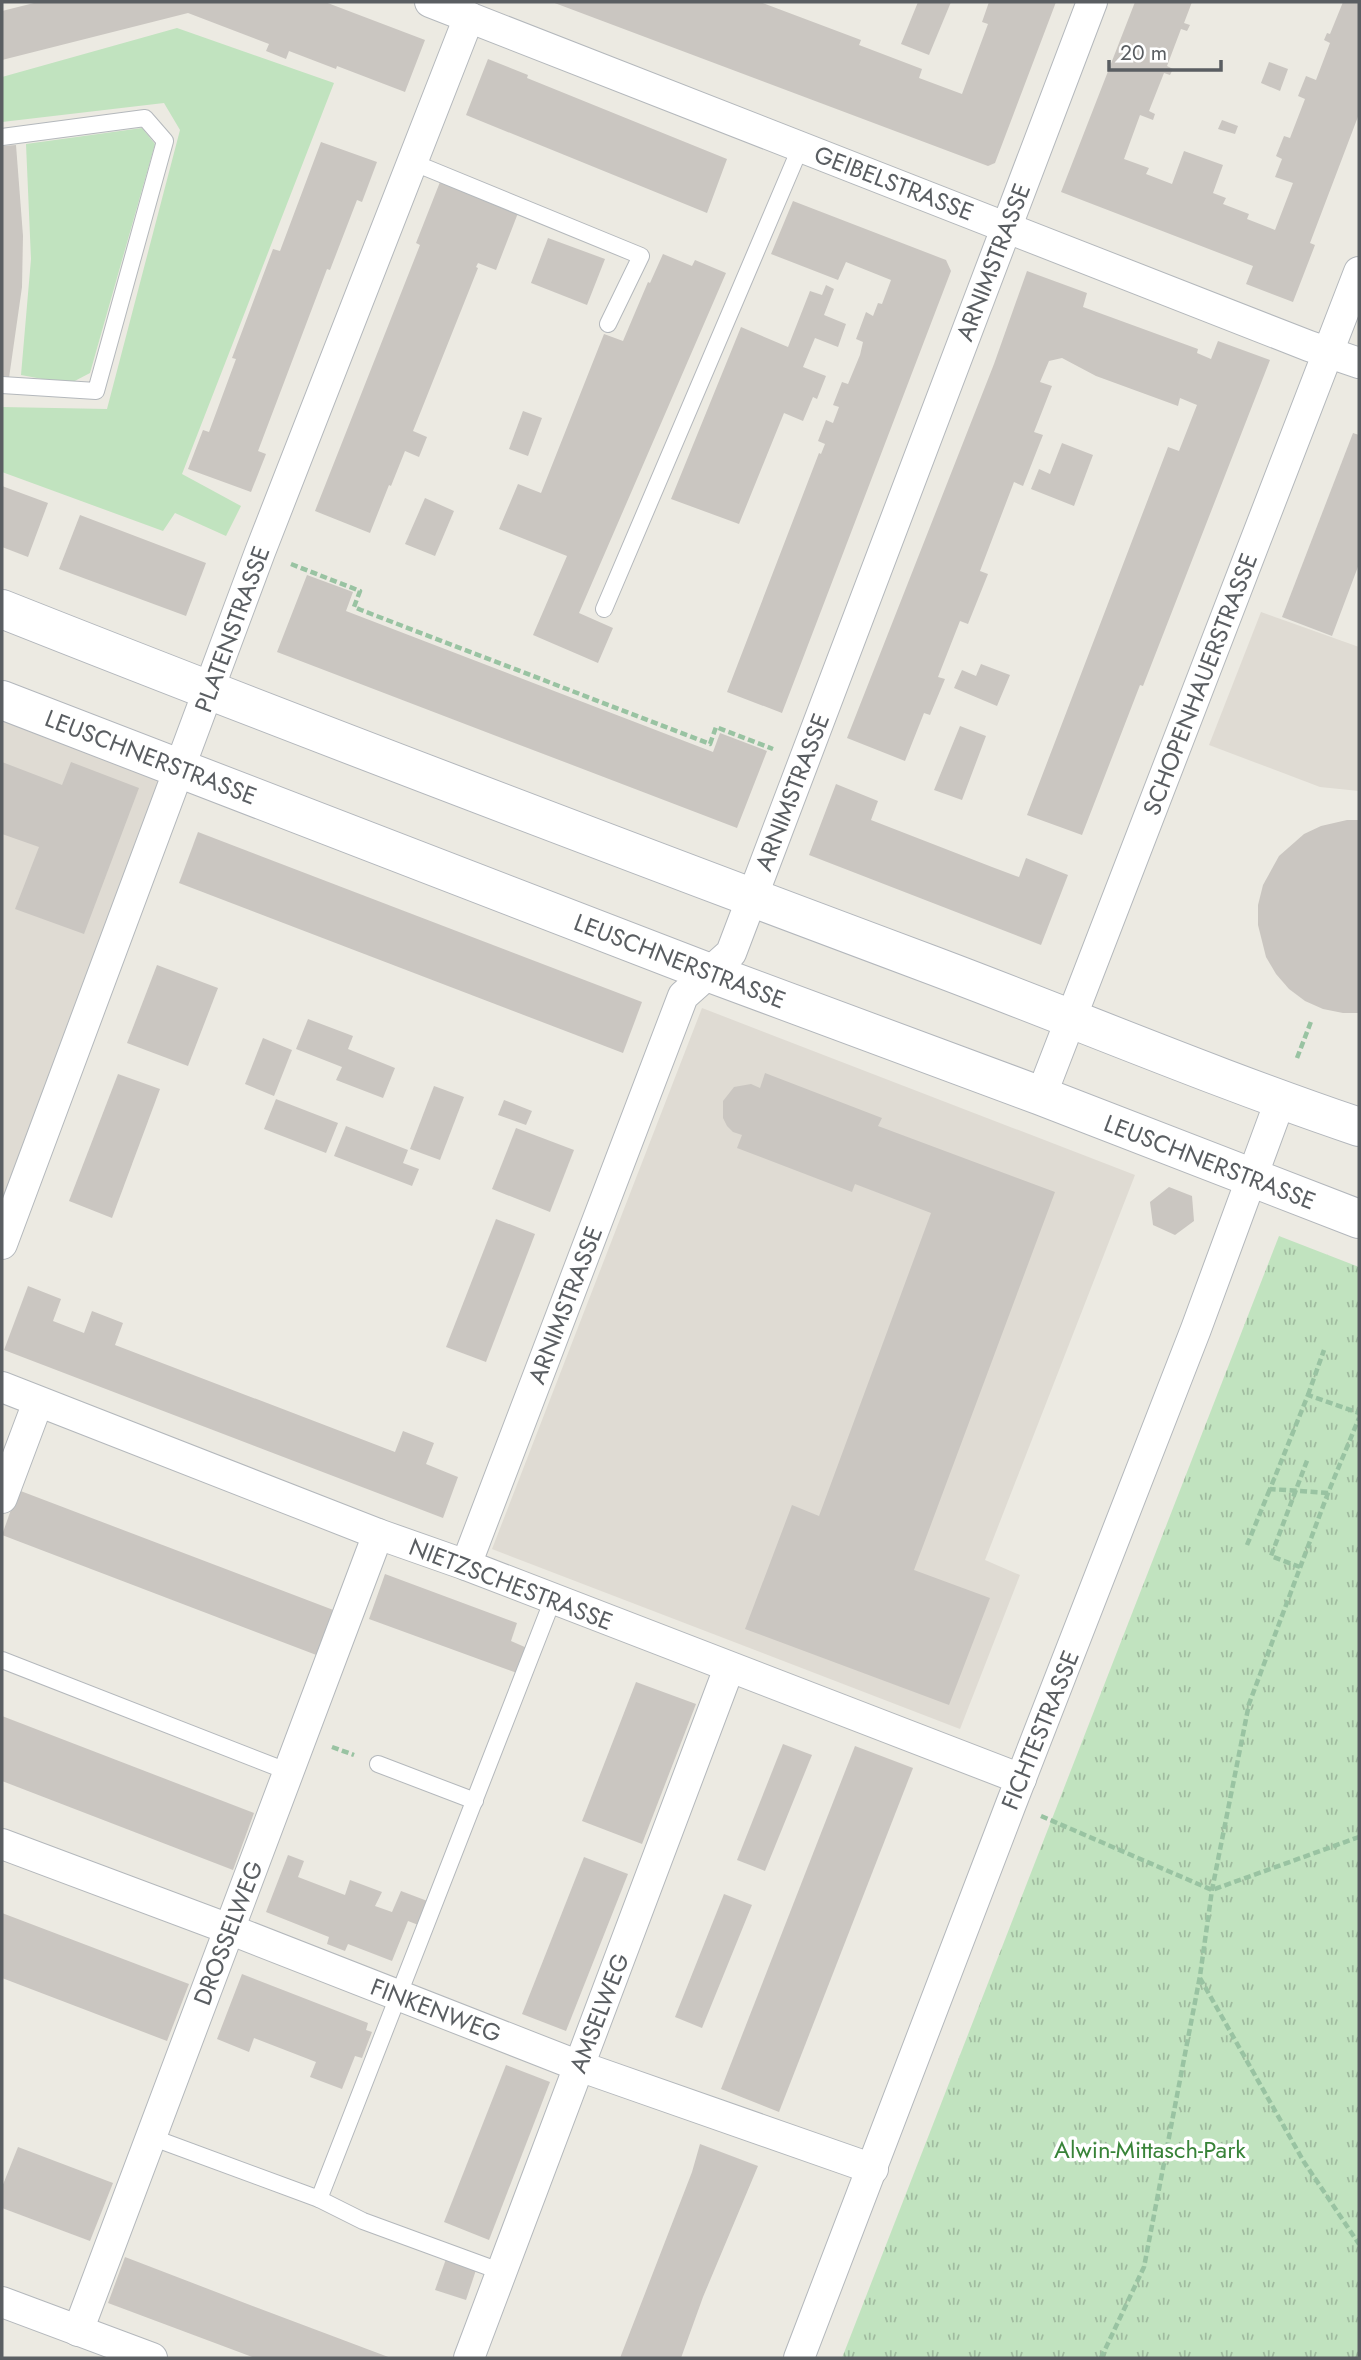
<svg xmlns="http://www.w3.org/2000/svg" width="1361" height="2360" font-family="Jost,sans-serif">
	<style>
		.education { fill: #dfdbd3 }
		.green { fill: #c1e3bf }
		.park { fill: url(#park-tufts) }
		.building { fill: #cac6c1 }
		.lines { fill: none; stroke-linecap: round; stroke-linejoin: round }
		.lane-casing { stroke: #b4b8bc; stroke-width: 18 }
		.street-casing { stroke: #b4b8bc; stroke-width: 32 }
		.secondary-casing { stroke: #b3b7bc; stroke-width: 40 }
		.path { stroke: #99c3a2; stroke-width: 4.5; stroke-dasharray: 7 3.5; stroke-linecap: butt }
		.lane { stroke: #fff; stroke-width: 16 }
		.street { stroke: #fff; stroke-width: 30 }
		.secondary { stroke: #fff; stroke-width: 38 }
		.labels { text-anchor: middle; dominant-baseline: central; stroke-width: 7; stroke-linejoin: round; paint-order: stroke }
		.street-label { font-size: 24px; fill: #5a5e62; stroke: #fff }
		.park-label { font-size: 24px; fill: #388338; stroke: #fff }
	</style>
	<defs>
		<pattern id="park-tufts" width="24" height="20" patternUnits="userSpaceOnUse" patternTransform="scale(1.75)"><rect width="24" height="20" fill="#c1e3bf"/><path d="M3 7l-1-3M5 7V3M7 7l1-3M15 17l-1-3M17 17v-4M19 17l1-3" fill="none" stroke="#a0bb9f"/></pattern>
	</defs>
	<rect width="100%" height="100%" fill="#eceae2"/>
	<g class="education">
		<path d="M1261,612L1359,647V791L1320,787L1209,745Z"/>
		<path d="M2,704L164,766L2,1211Z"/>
		<path d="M702,1008L1135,1175L985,1560L1020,1575L960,1729L492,1549Z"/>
	</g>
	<g class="green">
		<path d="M177,28L334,83L182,474L241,506L226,536L175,513L163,531L2,472V407L107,409L180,130L164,103L2,122V77Z"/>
		<path d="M142,128L155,144L90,373L69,384L21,375L31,259L26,144Z"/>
	</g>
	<path class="park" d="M1279,1236L1359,1267V2358H842Z"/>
	<g class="building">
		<path d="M38,2H325L425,40L405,92L337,66L336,69L289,51L286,59L266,51L269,44L188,13L2,60V11Z"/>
		<path d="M552,2H760L861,40L859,45L922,69L919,78L962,94L988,24L982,22L989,2H1056L995,163L988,166Z"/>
		<path d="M918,2H951L929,55L901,44Z"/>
		<path d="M1135,2H1192L1184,23L1190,25L1187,31L1181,29L1167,66L1173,69L1170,75L1164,73L1149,111L1155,114L1153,120L1140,115L1124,159L1149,168L1146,174L1172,184L1184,151L1223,165L1213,193L1226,198L1223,204L1249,214L1247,219L1275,230L1293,183L1275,177L1282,159L1276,156L1284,136L1290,138L1305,99L1298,96L1306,76L1316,80L1330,43L1324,40L1327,33L1330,34L1343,2H1359V114L1310,243L1315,245L1293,302L1246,284L1253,266L1061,192Z"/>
		<path d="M488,59L528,75L527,78L727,159L707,213L466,115Z"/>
		<path d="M1269,62L1288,69L1280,91L1261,83Z"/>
		<path d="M1222,120L1238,126L1235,134L1218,129Z"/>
		<path d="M321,142L377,162L362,202L357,200L330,270L327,269L258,451L266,454L251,492L188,469L203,430L209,432L236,359L232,358L273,249L280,251Z"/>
		<path d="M16,145L23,236L22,287L9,378L2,377V146Z"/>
		<path d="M440,182L518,213L496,270L478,263L476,267L478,268L413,431L427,437L419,457L405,451L391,486L389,485L370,533L315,511L420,245L416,243Z"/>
		<path d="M793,201L946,260L951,271L782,713L727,692L819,453L821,454L825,444L818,441L826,420L833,423L839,407L833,405L842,382L848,384L860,355L863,342L856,339L866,312L873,316L878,303L882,304L891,280L846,262L838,280L771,254Z"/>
		<path d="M548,238L605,259L587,305L531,283Z"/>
		<path d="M663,254L692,266L695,260L726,273L579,613L613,628L598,663L533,635L567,556L499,529L518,484L541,493L604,334L623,341L648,282L650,283Z"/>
		<path d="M1027,271L1087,293L1083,307L1198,349L1197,353L1211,359L1218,341L1270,360L1143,686L1140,685L1082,835L1027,815L1168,447L1179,451L1197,405L1180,398L1178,406L1096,376L1062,358L1049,361L1040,382L1052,386L1034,432L1043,435L1023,486L1014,482L980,571L988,574L968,624L960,621L938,677L945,679L930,715L924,713L905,761L847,738L994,364Z"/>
		<path d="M826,285L834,289L824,315L846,324L838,347L815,338L803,367L826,376L817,399L813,397L803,421L784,413L739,524L671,499L741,327L788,347L810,291L822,295Z"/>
		<path d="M523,411L542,418L528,456L509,449Z"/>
		<path d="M1353,433L1359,435V564L1332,636L1282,617Z"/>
		<path d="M1062,443L1093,455L1074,506L1031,489L1039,469L1050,474Z"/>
		<path d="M2,486L48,503L28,557L2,547Z"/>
		<path d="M425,498L454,511L435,556L405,544Z"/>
		<path d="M80,515L206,563L186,616L59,569Z"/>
		<path d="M307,575L353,592L346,611L713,752L720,733L767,751L737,828L277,652Z"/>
		<path d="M981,664L1010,675L997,706L954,688L962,670L976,676Z"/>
		<path d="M960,726L986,736L962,800L934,790Z"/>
		<path d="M2,762L62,785L71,762L139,788L84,934L15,909L39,847L2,834Z"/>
		<path d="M836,784L878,801L871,820L992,867L1019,877L1026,858L1068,875L1041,945L809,855Z"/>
		<path d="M1347,820H1359V1013H1343L1323,1009L1305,1001L1289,989L1276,974L1266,957L1258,925V905L1263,885L1279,856L1304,834L1321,826Z"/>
		<path d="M198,832L642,1002L623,1053L179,883Z"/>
		<path d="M157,965L218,988L188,1066L127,1043Z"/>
		<path d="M308,1019L353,1036L348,1049L395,1068L383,1098L336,1080L342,1067L296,1049Z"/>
		<path d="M263,1038L292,1050L274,1096L245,1084Z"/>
		<path d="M765,1073L882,1118L878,1126L1055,1192L914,1570L990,1598L949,1705L745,1629L792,1505L819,1516L931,1213L855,1184L852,1192L737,1148L742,1135L733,1132L727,1126L723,1118V1101L734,1087L751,1084L760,1088Z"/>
		<path d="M118,1074L160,1089L112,1218L69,1201Z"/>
		<path d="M434,1086L464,1097L440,1160L410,1149Z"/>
		<path d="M276,1099L338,1123L326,1153L264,1129Z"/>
		<path d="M504,1100L532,1111L526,1125L498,1115Z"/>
		<path d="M346,1126L408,1150L403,1163L419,1169L412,1186L334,1156Z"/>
		<path d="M516,1128L574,1150L550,1212L492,1189Z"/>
		<path d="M1169,1187L1192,1196L1194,1221L1175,1235L1153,1225L1150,1202Z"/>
		<path d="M496,1219L535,1234L486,1362L446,1347Z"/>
		<path d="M28,1286L61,1299L53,1321L84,1333L92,1311L123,1323L115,1345L395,1452L403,1431L434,1443L426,1464L458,1477L443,1518L4,1350Z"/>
		<path d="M18,1490L336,1611L319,1656L2,1535Z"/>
		<path d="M385,1574L517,1623L511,1641L527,1648L517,1673L369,1619Z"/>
		<path d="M636,1682L696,1704L642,1844L582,1821Z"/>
		<path d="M2,1716L254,1813L233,1870L2,1781Z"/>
		<path d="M783,1744L812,1755L765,1871L737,1860Z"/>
		<path d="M855,1746L913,1768L779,2112L721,2089Z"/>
		<path d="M288,1855L304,1861L298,1877L345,1895L350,1880L382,1892L375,1906L392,1912L401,1891L430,1902L421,1926L408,1921L392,1961L348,1944L345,1951L327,1944L329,1937L266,1912Z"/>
		<path d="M584,1857L628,1874L566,2031L522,2014Z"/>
		<path d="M724,1894L752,1905L702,2028L675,2017Z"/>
		<path d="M2,1913L189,1984L167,2041L2,1978Z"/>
		<path d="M242,1974L368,2023L366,2030L372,2032L362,2058L355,2056L342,2089L310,2077L316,2062L254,2038L249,2052L217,2039Z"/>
		<path d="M506,2065L550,2082L489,2240L444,2222Z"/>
		<path d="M700,2144L758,2166L703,2297L681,2358H620L692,2172Z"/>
		<path d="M18,2147L113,2183L90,2241L2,2208V2187Z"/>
		<path d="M125,2257L250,2305L391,2358H255L108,2303Z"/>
		<path d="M446,2259L476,2270L466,2300L435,2290Z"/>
	</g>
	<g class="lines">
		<g class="lane-casing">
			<g id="lane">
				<path d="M2,137L145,118L165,141L96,391L2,385"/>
				<path d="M412,162L641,256L608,324"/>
				<path d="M604,609L801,146"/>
				<path d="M2,1660L289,1772"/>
				<path d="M378,1764L475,1801"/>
				<path d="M151,2137L319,2199L553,1599"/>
				<path d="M319,2199L363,2221L502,2272"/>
			</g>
		</g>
		<g class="street-casing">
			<g id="street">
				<path d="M430,2L1309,346L1359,363"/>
				<path d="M1041,1096L1359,272"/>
				<path d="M2,1244L260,552L469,17"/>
				<path d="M2,1387L378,1534L466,1565L1021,1779"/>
				<path d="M2,1498L38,1402"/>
				<path d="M466,1565L683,996L731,953L1092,2"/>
				<path d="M2,1844L229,1929L579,2066L873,2169"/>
				<path d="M2,2302L152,2358"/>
				<path d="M78,2331L378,1534"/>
				<path d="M469,2358L729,1668"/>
				<path d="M799,2358L1011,1804L1196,1329L1280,1101"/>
			</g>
		</g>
		<g class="secondary-casing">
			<g id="secondary">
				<path d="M2,609C310,731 619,848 929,964C1073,1018 1214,1078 1359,1127"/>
				<path d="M2,700L710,973L1041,1096L1359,1219"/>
			</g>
		</g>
		<g class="path">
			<path d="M291,564L360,591L354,607L361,610L710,744L716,727L773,749"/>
			<path d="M1297,1058L1312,1019"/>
			<path d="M1308,1395L1324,1350"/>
			<path d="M1328,1493L1270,1489L1308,1395L1359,1413"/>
			<path d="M1247,1545L1270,1489"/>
			<path d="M1300,1567L1271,1556L1308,1458"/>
			<path d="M332,1747L354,1755"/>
			<path d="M1041,1816L1212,1890L1359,1837"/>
			<path d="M1200,1978L1304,2162L1359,2244"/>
			<path d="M1101,2358L1144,2267L1200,1976L1212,1890L1249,1704L1328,1493L1359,1418"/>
		</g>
		<use href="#lane" class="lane"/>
		<use href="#street" class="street"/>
		<use href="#secondary" class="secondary"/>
	</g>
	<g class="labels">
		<g class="street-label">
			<text transform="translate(894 183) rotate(21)">GEIBELSTRASSE</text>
			<text transform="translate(993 262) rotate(-69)">ARNIMSTRASSE</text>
			<text transform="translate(232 629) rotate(-70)">PLATENSTRASSE</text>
			<text transform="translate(1200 684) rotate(-69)">SCHOPENHAUERSTRASSE</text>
			<text transform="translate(151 757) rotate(21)">LEUSCHNERSTRASSE</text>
			<text transform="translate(792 792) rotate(-69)">ARNIMSTRASSE</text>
			<text transform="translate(680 961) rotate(21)">LEUSCHNERSTRASSE</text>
			<text transform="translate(1210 1162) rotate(21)">LEUSCHNERSTRASSE</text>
			<text transform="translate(565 1305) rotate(-69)">ARNIMSTRASSE</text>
			<text transform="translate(511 1584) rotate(21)">NIETZSCHESTRASSE</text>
			<text transform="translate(1040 1730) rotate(-68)">FICHTESTRASSE</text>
			<text transform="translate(228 1933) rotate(-69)">DROSSELWEG</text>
			<text transform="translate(436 2010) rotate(21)">FINKENWEG</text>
			<text transform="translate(599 2013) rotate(-69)">AMSELWEG</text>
		</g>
		<g class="park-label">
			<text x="1150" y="2149">Alwin-Mittasch-Park</text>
		</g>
	</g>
	<rect width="1361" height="2360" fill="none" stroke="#5a5e62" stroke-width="7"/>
	<path d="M1109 60v10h112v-10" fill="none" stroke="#5a5e62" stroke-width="3.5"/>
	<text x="1120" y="60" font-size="21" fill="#5a5e62" stroke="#ffffff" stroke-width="5" paint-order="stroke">20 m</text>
</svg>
